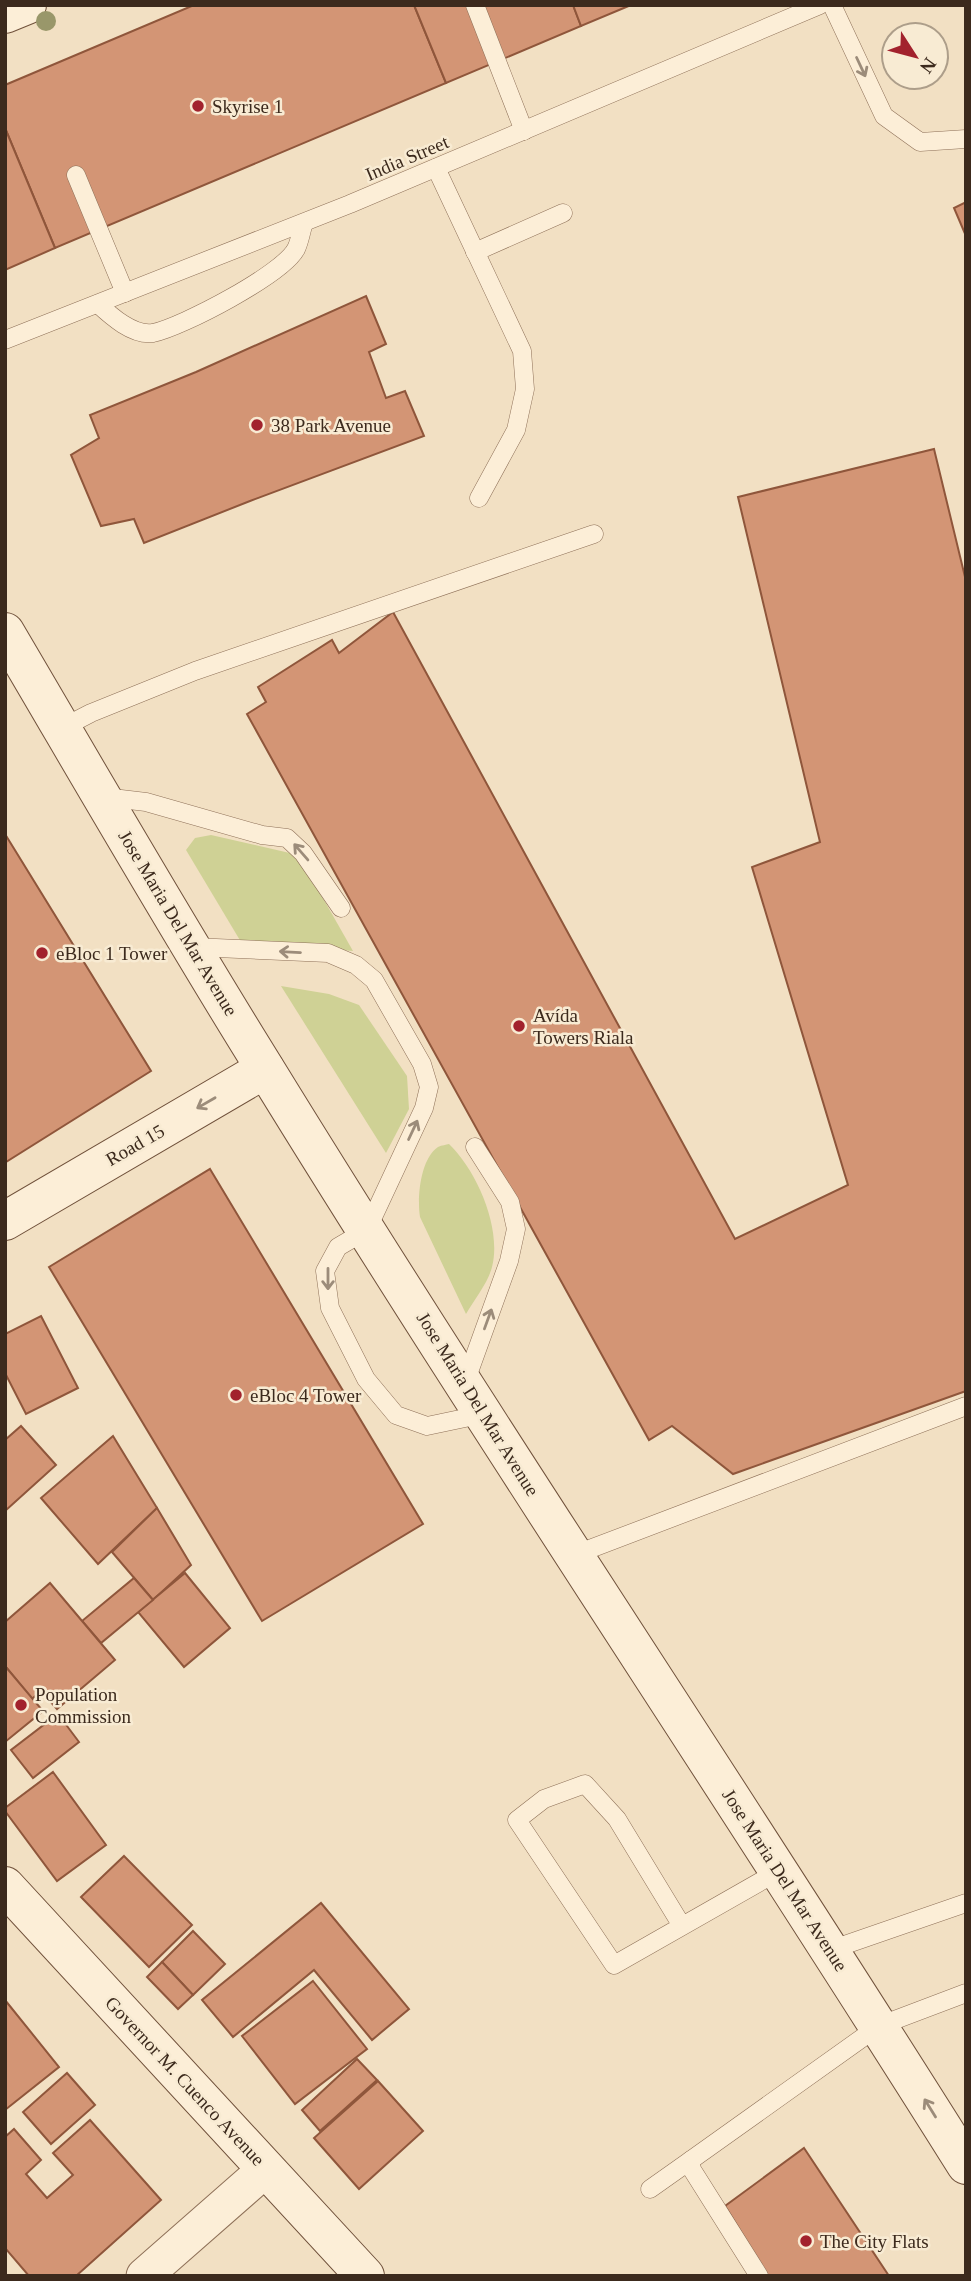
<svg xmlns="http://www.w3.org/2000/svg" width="971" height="2281" font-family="Georgia,serif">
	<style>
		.green { fill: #cfd195 }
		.building { fill: #d39575; stroke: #8f563b; stroke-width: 2 }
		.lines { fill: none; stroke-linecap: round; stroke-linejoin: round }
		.lane-casing { stroke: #8e7058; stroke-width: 19 }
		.street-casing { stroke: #8e7058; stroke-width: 37 }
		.secondary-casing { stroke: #70513b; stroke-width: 40 }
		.lane { stroke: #fceed7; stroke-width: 18 }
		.street { stroke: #fceed7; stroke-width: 35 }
		.secondary { stroke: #fceed7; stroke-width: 38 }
		.tree { fill: #99976a }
		.oneway { stroke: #9c8c7a }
		.poi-dot { fill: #a2222d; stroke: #f8ebd3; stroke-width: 2.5 }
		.labels { text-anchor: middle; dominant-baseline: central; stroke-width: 5; stroke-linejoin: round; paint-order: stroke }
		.poi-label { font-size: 19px; fill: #3c2a1d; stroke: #f8ebd3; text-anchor: start }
		.street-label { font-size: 19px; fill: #3c2a1d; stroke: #f8ebd3 }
	</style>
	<rect width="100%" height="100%" fill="#f2e0c3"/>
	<g class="green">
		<path d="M211,835L294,854L303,863L353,951L241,942L186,850L195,838Z"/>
		<path d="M281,986L329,994L359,1005L407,1076L409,1109L386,1153Z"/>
		<path d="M449,1144C477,1171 502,1228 492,1267C488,1283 474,1300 466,1314L420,1217C417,1199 420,1159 438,1147C442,1145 446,1145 449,1144Z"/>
	</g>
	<g class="building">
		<path d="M194,5H414L446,83L55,248L5,128V85Z"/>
		<path d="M414,5H573L581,26L446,83Z"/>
		<path d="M573,5H631L581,26Z"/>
		<path d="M5,128L55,248L5,270Z"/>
		<path d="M966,202V236L954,208Z"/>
		<path d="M366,296L386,344L369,352L386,398L405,391L424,436L250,501L144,543L134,519L101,526L71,455L99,438L90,415L196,372Z"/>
		<path d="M934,449L966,581V1391L733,1474L672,1426L649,1440L247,714L266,702L258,687L332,640L339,653L393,612L735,1239L848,1185L752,867L820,842L738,497Z"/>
		<path d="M5,834L151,1071L6,1162L5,1161Z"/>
		<path d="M210,1169L423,1524L262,1621L49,1267Z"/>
		<path d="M41,1316L78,1388L26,1414L5,1373V1334Z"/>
		<path d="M21,1426L56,1465L5,1511V1440Z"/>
		<path d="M113,1436L157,1508L98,1564L41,1498Z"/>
		<path d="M157,1508L191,1565L153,1600L112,1552Z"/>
		<path d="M185,1573L230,1628L184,1667L138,1612Z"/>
		<path d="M134,1578L153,1600L101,1643L82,1621Z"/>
		<path d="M50,1583L115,1660L57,1709L41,1691L32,1699L5,1666V1622Z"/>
		<path d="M5,1666L43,1711L5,1742Z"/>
		<path d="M58,1714L79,1742L33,1778L11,1750Z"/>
		<path d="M53,1772L106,1845L57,1881L5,1811V1808Z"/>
		<path d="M124,1856L192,1925L149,1967L81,1897Z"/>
		<path d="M321,1903L409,2009L372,2040L314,1970L233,2037L202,2000Z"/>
		<path d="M193,1931L225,1964L193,1995L162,1962Z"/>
		<path d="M162,1962L193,1995L178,2009L147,1977Z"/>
		<path d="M313,1981L367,2049L295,2104L242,2036Z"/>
		<path d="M5,2000L59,2067L5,2110Z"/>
		<path d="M357,2059L377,2080L320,2131L302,2110Z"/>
		<path d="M67,2073L95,2105L51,2144L23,2112Z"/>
		<path d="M378,2081L423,2131L359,2189L314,2138Z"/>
		<path d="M90,2120L161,2200L76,2276H29L5,2248V2137L14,2129L41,2160L26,2174L47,2198L73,2175L53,2153Z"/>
		<path d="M804,2148L889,2276H768L725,2206Z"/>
	</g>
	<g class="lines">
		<g class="lane-casing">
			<g id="lane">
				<path d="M475,5L524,131"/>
				<path d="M832,5L884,116L920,142L966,139"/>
				<path d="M436,168L522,351L525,389L516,430L479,498"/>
				<path d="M76,175L125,293"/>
				<path d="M475,252L563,213"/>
				<path d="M98,304C111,316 133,336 153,333C182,327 283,274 296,249C300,241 301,231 304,223"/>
				<path d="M5,340L350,204L820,5"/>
				<path d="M62,728L91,713L195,671L594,534"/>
				<path d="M104,797L146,802L262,835L287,838L303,853L341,908"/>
				<path d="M193,947L328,953L356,965L374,980L422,1064L429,1087L424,1108L367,1230L338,1247L325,1271L330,1308L366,1379L396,1415L427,1426L484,1414"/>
				<path d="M465,1383L509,1261L516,1229L510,1202L475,1147"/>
				<path d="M574,1555L966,1406"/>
				<path d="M682,1926L617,1819L585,1784L544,1799L517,1820L614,1965L779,1871"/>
				<path d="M830,1950L966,1903"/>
				<path d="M650,2189L691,2160"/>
				<path d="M759,2276L691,2168V2160L879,2026L966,1993"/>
			</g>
		</g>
		<g class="street-casing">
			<path id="street" d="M144,2276L266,2169"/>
		</g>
		<g class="secondary-casing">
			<g id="secondary">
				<path d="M5,14L27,5"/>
				<path d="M5,632C91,778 176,926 266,1070C493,1439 736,1798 966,2165"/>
				<path d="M5,1221L265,1069"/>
				<path d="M5,1886L365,2276"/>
			</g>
		</g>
		<use href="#lane" class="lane"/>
		<use href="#street" class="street"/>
		<use href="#secondary" class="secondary"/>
	</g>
	<circle class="tree" cx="46" cy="21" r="10"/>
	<defs><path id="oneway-shaft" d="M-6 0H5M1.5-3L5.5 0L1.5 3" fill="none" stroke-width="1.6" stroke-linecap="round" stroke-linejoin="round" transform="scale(1.75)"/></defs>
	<g class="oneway">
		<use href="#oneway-shaft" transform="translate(861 67) rotate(65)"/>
		<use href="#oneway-shaft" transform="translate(301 852) rotate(-131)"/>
		<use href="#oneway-shaft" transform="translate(290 952) rotate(-177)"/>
		<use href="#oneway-shaft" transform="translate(206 1103) rotate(150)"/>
		<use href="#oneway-shaft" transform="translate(413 1130) rotate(-65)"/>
		<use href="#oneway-shaft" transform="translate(328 1279) rotate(90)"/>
		<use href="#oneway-shaft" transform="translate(488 1319) rotate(-70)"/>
		<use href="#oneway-shaft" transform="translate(930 2108) rotate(-122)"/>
	</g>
	<g class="poi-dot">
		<circle cx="198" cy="106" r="7"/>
		<circle cx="257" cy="425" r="7"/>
		<circle cx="42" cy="953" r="7"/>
		<circle cx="519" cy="1026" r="7"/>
		<circle cx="236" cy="1395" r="7"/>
		<circle cx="21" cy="1705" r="7"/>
		<circle cx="806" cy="2241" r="7"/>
	</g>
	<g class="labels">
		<g class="poi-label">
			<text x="212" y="106">Skyrise 1</text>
			<text x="271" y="425">38 Park Avenue</text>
			<text x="56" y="953">eBloc 1 Tower</text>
			<text x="533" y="1015">Avída<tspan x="533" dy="22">Towers Riala</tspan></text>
			<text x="250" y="1395">eBloc 4 Tower</text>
			<text x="35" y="1694">Population<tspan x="35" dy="22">Commission</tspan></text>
			<text x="820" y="2241">The City Flats</text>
		</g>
		<g class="street-label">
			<text transform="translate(407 158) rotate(-23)">India Street</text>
			<text transform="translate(178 923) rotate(59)">Jose Maria Del Mar Avenue</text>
			<text transform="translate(135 1145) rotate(-30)">Road 15</text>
			<text transform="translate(478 1404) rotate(58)">Jose Maria Del Mar Avenue</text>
			<text transform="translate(785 1880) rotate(57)">Jose Maria Del Mar Avenue</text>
			<text transform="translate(185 2081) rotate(47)">Governor M. Cuenco Avenue</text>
		</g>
	</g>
	<rect width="971" height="2281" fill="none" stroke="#3c2a1d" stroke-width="14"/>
	<g transform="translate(915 56) rotate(126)"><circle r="33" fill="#f8ebd3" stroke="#ad9e8a" stroke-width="2"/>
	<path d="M0-5L12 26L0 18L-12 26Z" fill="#a2222d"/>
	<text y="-10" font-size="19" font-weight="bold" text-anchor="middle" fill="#3c2a1d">N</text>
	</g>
</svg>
